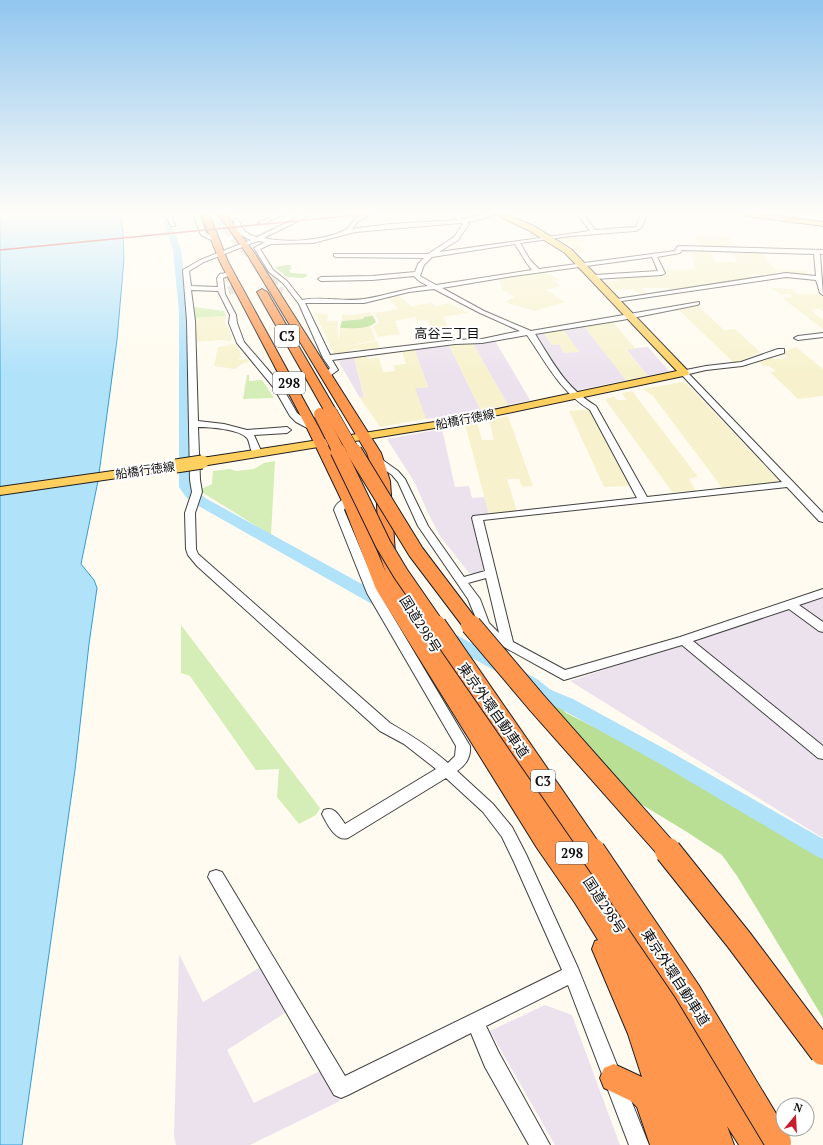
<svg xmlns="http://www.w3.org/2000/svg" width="823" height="1145" font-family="'PT Serif','Noto Sans JP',serif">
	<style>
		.industrial { fill: #ece2ee }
		.farmland { fill: #f7f2cd }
		.green { fill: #d5edb6 }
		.forest { fill: #b9df94 }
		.water { fill: #b0e2fa; stroke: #329dd7 }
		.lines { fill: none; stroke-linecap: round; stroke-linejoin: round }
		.river { fill: #b0e2fa; fill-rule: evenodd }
		.highway-tunnel { stroke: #dbd7ce; stroke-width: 9; stroke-dasharray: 9 4.5; stroke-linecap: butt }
		.minor-casing { stroke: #414141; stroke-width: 2 }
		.major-casing { stroke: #1f1f1f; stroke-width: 2 }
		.highway-casing { stroke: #1f1f1f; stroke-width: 2 }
		.minor { fill: #fff; fill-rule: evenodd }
		.major { fill: #ffd060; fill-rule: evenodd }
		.highway { fill: #fe964e; fill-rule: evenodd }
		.rail { stroke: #c91c2c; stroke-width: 1.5 }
		.major-bridge-casing { stroke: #1f1f1f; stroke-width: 15; stroke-linecap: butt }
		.highway-bridge-far3-casing { stroke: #1f1f1f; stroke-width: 13; stroke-linecap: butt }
		.highway-bridge-far2-casing { stroke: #1f1f1f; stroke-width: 17; stroke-linecap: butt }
		.highway-bridge-far1-casing { stroke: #1f1f1f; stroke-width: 22; stroke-linecap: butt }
		.highway-bridge-casing { stroke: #1f1f1f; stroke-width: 28; stroke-linecap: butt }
		.major-bridge { stroke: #ffd060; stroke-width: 13 }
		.highway-bridge-far3 { stroke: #fe964e; stroke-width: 12 }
		.highway-bridge-far2 { stroke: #fe964e; stroke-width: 15 }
		.highway-bridge-far1 { stroke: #fe964e; stroke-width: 20 }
		.highway-bridge { stroke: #fe964e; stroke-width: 26 }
		.labels { text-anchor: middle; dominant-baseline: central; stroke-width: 4; stroke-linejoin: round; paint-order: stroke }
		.far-street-label { font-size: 12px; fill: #0e0e0e; stroke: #fff }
		.far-neighbourhood-label { font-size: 13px; fill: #0e0e0e; stroke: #fff }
		.shield { fill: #fff; stroke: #565656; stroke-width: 1 }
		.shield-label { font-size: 13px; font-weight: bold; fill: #0e0e0e }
		.street-label { font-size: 14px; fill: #0e0e0e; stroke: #fff }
	</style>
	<rect width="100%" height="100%" fill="#fffbf0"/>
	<g class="industrial">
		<path d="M584,326L626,380L574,391L567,385L534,334L543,332L552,345L559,344L579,352L563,329Z"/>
		<path d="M494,339L530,400L508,405L472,342Z"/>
		<path d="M448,343L481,411L426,419L414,388L428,387L414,348Z"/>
		<path d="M648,347L669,371L648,376L626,349Z"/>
		<path d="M354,355L356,365L364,397L360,398L336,357Z"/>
		<path d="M442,429L455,487L469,486L472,498L485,497L489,515L473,516L486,563L482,572L474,574L469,573L440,536L428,513L415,483L387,439Z"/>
		<path d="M823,597V838L570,681Z"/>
		<path d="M179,954L203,1002L262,966L288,1011L227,1050L254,1103L322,1070L340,1101L250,1145H176L174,1136Z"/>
		<path d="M545,1005L572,1015L620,1145H555L490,1031Z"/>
	</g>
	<g class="farmland">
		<path d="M587,235L590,237H584L587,241L578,243L586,251H578L570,244L566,243L559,237Z"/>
		<path d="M695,236L729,237L733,244H728L729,248H702Z"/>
		<path d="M690,251H710L716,262H737L732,252H761L774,269L808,271L807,274L778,272L769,275L752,274V278L670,291L666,288H642L647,293L641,294L633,289L611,291L604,282L618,281L617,276L667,274L666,270L695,269Z"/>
		<path d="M540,273L551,275L560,280L554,281L560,286L546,290L565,302L535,311L504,302L515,297L502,289L499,277Z"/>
		<path d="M771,288L791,289L798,294H823V311L820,309L810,310L823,320V329L782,298L792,297L790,294H780Z"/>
		<path d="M398,295L411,306L431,303L436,306L449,303L468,313L443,317L450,331L434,332L427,320L417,321L415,317L395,321L400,334L378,337L373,327L379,322L374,313L398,309L388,298Z"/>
		<path d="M698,306L724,330L735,329L760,352L735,364L678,309Z"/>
		<path d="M370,312L373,316L364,317L363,319L342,321V314L351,315Z"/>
		<path d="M315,313L328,314L327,321H338V338H339L340,328H357L373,324L371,327L376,340L336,348L377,341L380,350L362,353L359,349L350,350L351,354L335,356Z"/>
		<path d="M226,316L225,322L232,337L231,341L220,340L196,342L193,318Z"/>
		<path d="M612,321L635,348H638L626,350L648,376L626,380L584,326Z"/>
		<path d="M563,329L579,352L564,353L559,344L552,345L543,332Z"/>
		<path d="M472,342L508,405L481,411L448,343Z"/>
		<path d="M235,344L241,353L239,360L247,359L250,362L243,363L235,369L214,366L218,347Z"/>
		<path d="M796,347L823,369V396L798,399L770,372L776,371L769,366H763L757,360L771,356L773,359L788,358L782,352Z"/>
		<path d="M414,348L428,387L415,388L426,419L380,427L360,398L364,397L354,355L365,354L367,359L379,358L383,372L395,371L394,365L406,364L401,349Z"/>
		<path d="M683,382L688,385L781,483L723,489L653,396L643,389Z"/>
		<path d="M632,391L698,477L689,479L696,491L672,492L605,399L614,397L617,400H627L622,393Z"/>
		<path d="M591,409L632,486L604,487L569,411Z"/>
		<path d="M508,416L533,486L522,487L519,479H507L517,511L489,515L465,424L477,422L482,440H494L489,420Z"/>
	</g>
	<g class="green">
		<path d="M193,307L224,311L226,316L193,318Z"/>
		<path d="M247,375H249V381L262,380L274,398L243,399Z"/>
		<path d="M275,461L271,535L200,491L201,489L212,484L213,471L230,469L236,471L254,469L264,463Z"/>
		<path d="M181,625L320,808L316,815L299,824L277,797L279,769L256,770L190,676L181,673Z"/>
	</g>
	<g class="forest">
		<path d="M286,265H292L290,267L292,268L289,271L291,273L307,274V276L303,278L287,277L275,267Z"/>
		<path d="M373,316L376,322C367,330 351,328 340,328L342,321L363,319L364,317Z"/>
		<path d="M547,702C555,704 561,706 566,713L662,761L679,774L778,831L823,855V1018L737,876L722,855L687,832L621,792Z"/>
	</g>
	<path class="water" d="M0,214H120L123,231L124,259L117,340L98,481L81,564L94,580L97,588L89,644L75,770L22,1145H0Z"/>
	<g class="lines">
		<g class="river">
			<path d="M161,214H169L181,250L189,311L193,487L205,498L391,600L393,604L391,608L385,609L379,608L195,504L186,497L179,487V311L173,250Z"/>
			<path d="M445,630L451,632L537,679L551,690L573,699L676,755L823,839V859L816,856L662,765L561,709L539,700L525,687L439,640L437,636L439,632Z"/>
		</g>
		<g class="highway-tunnel">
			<path d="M217,217L281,292"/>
			<path d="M224,259L234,294"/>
		</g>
		<g class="minor-casing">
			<g id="minor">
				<path d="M165,214H171L175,226H171Z"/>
				<path d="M193,214H199L206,233L217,239V241H213L201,235Z"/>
				<path d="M276,214H284L263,224L258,223Z"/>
				<path d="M304,214H312L264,238C285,243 323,241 343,231C355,226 350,214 371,214L358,221L352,229L390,224L458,220L450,214H457L463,219L487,214H496L479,220L467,222L469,224L458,240L439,252L590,231L579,216L580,214H586L585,216L595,230L636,227L640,217L638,214H644L646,217L641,228L635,231L571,236L520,243L530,260L539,269L675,251L677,247L679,246L823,250V254H820L823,295L820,293L816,280L786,277L615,302V300L617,299L786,273L816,276L814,254L682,250L680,253L657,257L665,273L662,275L594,279L591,277L594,275L658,271L652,257L507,277L442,288L484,311L531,331L699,302V304L697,305L622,320L535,334C554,364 565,387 596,406L647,497L782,482L680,373L681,371L706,366L741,362L778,349H784V353L742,366L706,370L689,374L823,513V522L819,521L787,487L483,520L513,642L565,670L680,637L823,589V597L799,605L823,622V632L819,631L789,609L693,641L823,746V759L818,758L682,645L564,680L504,647L490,638L480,628L468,599L418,526L398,482L392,475L374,462L372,460L374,458H380L398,471L405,479L428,526L464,577L485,571L472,518L473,516L637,498L590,410C559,390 547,364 527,335L482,343L455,344L332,360L338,370L327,378L323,376L330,368L323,358L299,304L283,283L269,272L254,248L265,242L258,241L204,262L189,271L191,286L218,287L217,278L220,274L233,272V274L223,278L225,294L236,315L237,323L244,342L281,385L297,413L317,428L313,431L296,422L290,416L274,388L237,343L229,323L230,315L218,291L191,290L195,321L198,421L224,424L247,430L287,427L291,430L287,433L254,435L262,453L257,456C249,454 251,443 247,438C239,429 209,427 198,427L200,480L202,492L195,513L196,549L198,554L390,723C411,735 430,747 448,763L455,756L456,746L367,593L334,510C336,502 345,497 352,499L354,501L345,508L344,510L379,593L470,746C471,757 466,765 457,771L493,804L512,827L526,854L578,968L649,1145H629L568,985L486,1026L499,1053L550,1145H529L485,1067L471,1033L348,1095L341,1098L334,1095L208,877L210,872L216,870L222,872L345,1076L562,970L514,862L502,837L483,812L446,778L348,838C336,842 327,824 322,814L324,810C335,806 339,816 345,824L436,769L404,744L380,731L197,566L188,555L186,549L185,513L192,492L190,480L187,321L183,270L200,260L251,240C242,237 232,230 234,219H238C242,229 245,234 257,237ZM461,223L463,224L454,237L428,254H334V256L336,257L424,258L418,264L415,272L372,276L321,277L318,279L321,281L372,280L414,276L419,281L428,286C406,288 385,296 364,299C343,302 322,296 302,300L287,281L273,270L260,249L271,244L313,243L355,232ZM515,244L526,262L532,270L436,285L420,276L424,265L432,257ZM434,289L480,313L520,331L482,339L455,340L330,355L305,303H364L409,292ZM486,578L499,633L489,623L480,599L468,583Z"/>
				<path d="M823,333V337L798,340L794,338L798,336Z"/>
			</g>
		</g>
		<g class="major-casing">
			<g id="major">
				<path d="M495,214H504L534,226L571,249L688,371L689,373L688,375L441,427L202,466L198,465L196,462L198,459L202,458L441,421L677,371L565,253L528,230Z"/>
				<path d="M743,214H760L823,222V226L746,216Z"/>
				<path d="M176,462L180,463L182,466L180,469L0,495V487Z"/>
			</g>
		</g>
		<g class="highway-casing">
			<g id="highway">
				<path d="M201,214H209L228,262L319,428L356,501L386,573L379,553L376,481L367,453L247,254L218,214H226L255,254L381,453L390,481L395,553L405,583L435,633L618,904L676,994L684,1013L690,1016L765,1135L769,1145H739L727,1126L734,1145H650L637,1107L631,1101L604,1088L600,1078L604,1068L614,1064L642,1077L628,1034L592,949L595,941L598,940L575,903L537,848L376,589L342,501L307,428L220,262Z"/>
				<path d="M262,289L267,292L337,412L335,415H327L325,412L257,292Z"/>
			</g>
		</g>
		<use href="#minor" class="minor"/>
		<use href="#major" class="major"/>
		<use href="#highway" class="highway"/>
		<path class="rail" d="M0,250L369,214"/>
		<g class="major-bridge-casing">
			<path id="major-bridge" d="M176,466L202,462"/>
		</g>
		<g class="highway-bridge-far3-casing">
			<g id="highway-bridge-far3">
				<path d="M331,412L354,452"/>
				<path d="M320,414L339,452"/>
			</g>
		</g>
		<g class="highway-bridge-far2-casing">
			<g id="highway-bridge-far2">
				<path d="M338,451L383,544L401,574L437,626"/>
				<path d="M354,451L416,552L472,626"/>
			</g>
		</g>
		<g class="highway-bridge-far1-casing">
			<g id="highway-bridge-far1">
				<path d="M436,625L593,852"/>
				<path d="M471,625L537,703L669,852"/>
			</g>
		</g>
		<g class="highway-bridge-casing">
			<g id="highway-bridge">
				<path d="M592,851L687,991L778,1142"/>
				<path d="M668,851L739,940L823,1052"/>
			</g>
		</g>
		<use href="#major-bridge" class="major-bridge"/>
		<use href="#highway-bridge-far3" class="highway-bridge-far3"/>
		<use href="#highway-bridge-far2" class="highway-bridge-far2"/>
		<use href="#highway-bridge-far1" class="highway-bridge-far1"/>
		<use href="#highway-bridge" class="highway-bridge"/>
	</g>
	<linearGradient id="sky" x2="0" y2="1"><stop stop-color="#91c6ef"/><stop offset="0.57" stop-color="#fffdf8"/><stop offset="1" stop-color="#fffdf8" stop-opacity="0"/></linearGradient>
	<rect width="823" height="374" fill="url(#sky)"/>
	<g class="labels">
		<g class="far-street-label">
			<text transform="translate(465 419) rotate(-11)">船橋行徳線</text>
			<text transform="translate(145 470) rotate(-8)">船橋行徳線</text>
		</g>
		<g class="far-neighbourhood-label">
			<text x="447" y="333">高谷三丁目</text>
		</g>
		<g class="shield">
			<rect x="275" y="325" width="24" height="22" rx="3"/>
			<rect x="273" y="372" width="32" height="22" rx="3"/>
			<rect x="531" y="770" width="24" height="22" rx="3"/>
			<rect x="556" y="842" width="32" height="22" rx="3"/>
		</g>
		<g class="shield-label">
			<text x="287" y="336">C3</text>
			<text x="289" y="383">298</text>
			<text x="543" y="781">C3</text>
			<text x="572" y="853">298</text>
		</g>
		<g class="street-label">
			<text transform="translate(421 624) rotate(58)">国道298号</text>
			<text transform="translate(494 710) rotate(55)">東京外環自動車道</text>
			<text transform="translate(605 905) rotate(57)">国道298号</text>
			<text transform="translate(676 977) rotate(57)">東京外環自動車道</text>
		</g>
	</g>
	<g transform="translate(795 1117) rotate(18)"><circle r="19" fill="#ffffff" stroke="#9f9f9f"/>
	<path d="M0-3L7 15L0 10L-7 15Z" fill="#c91c2c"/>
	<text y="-6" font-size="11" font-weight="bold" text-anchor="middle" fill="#0e0e0e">N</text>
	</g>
</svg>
